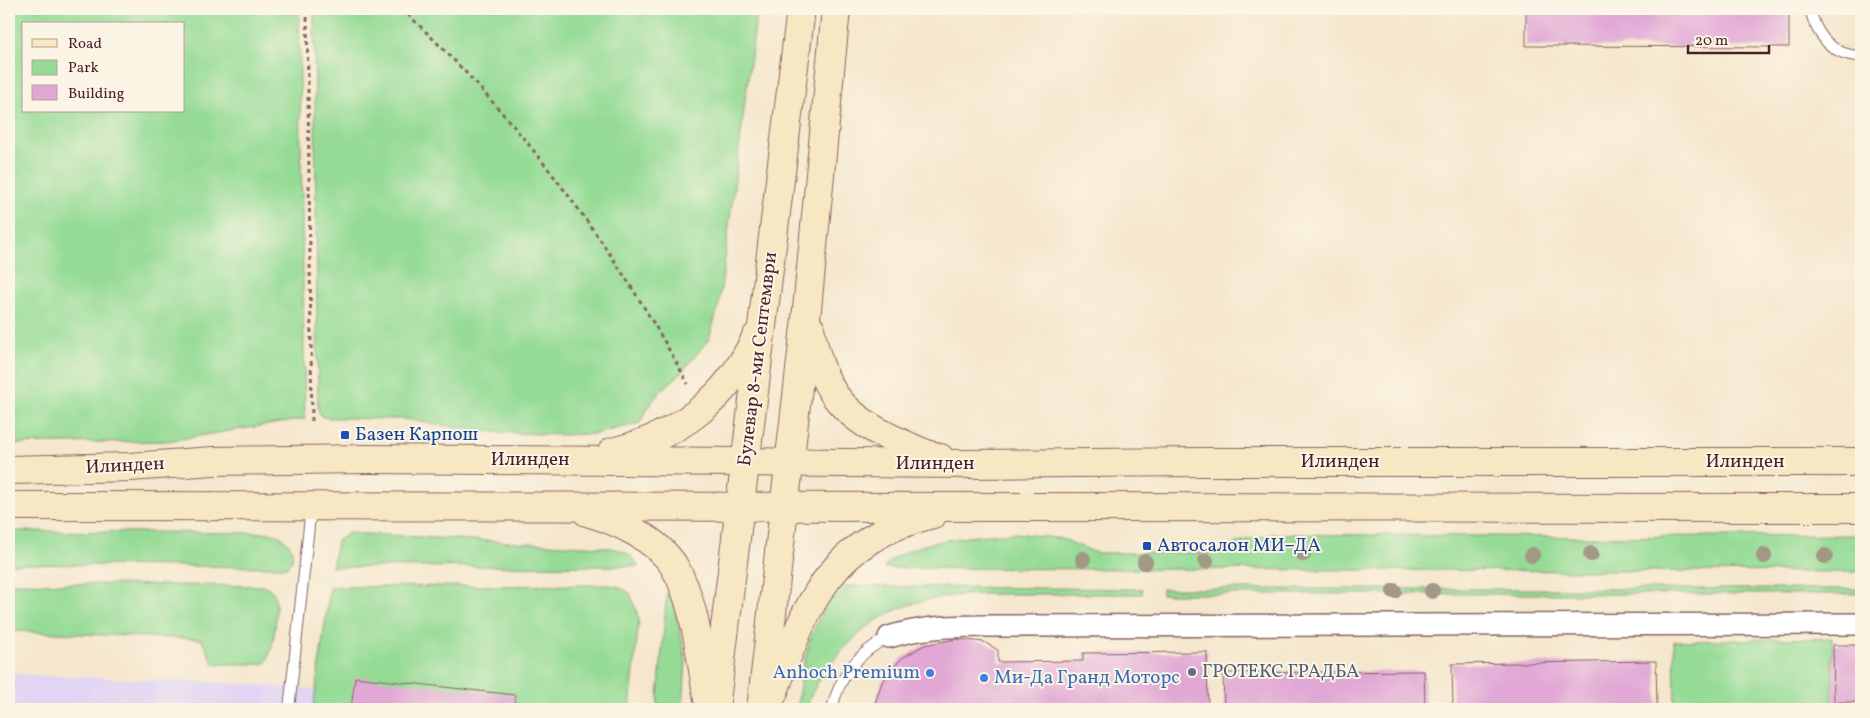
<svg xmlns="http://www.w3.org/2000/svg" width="1870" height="718" font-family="Vollkorn,serif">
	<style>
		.built { fill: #e1d4f4 }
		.green { fill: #95db95; stroke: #707d60; fill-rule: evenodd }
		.building { fill: #e1a7d5 }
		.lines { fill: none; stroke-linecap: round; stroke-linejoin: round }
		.lane-casing { stroke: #866564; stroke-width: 12 }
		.street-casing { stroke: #866564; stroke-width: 24 }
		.secondary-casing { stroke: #866564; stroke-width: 30 }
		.path { stroke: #866564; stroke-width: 3; stroke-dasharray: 4 4; stroke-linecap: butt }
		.lane { stroke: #fff; stroke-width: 10 }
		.street { stroke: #fff; stroke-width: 21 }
		.secondary { stroke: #f7e8c3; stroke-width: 28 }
		.tree { fill: #a39886 }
		.transit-dot { fill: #1a4fb4; stroke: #fcf5e5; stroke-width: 2 }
		.service-dot { fill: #5c6f8a; stroke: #fcf5e5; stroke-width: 2 }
		.shop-dot { fill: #3f7fe0; stroke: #fcf5e5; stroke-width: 2 }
		.labels { text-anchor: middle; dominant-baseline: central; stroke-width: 4; stroke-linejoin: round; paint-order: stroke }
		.street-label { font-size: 19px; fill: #4a1f2b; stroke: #fcf5e5 }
		.transit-label { font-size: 19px; fill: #164399; stroke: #fcf5e5; text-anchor: start }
		.service-label { font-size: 19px; fill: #4e5e75; stroke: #fcf5e5; text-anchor: start }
		.shop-label { font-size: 19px; fill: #366cbe; stroke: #fcf5e5; text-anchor: end }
	</style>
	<rect width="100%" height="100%" fill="#fcf5e5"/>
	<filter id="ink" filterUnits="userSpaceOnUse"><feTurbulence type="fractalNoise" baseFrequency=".02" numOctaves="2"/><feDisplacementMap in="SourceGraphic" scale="10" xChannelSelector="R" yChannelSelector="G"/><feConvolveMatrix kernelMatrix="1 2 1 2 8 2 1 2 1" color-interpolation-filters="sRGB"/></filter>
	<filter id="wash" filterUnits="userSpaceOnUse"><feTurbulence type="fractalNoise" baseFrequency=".0096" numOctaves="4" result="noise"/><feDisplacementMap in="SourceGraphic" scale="20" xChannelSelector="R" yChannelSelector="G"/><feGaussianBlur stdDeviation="1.12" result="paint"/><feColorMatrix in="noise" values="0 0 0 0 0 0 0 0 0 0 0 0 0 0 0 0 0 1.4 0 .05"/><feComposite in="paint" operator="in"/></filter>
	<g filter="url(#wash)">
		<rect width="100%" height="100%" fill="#f5e7cd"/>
		<path class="built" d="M9,674L210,682L316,689L313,709H9Z"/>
		<g class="green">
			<path d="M9,9H299L305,419L167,441L9,444ZM24,24H184V111H24Z"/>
			<path d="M314,9H757L719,304L709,339L682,372L660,392L648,407L640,423L595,434L557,435L478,431L405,419L328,418L321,416L318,409Z"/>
			<path d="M9,531L272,533C286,536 301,554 287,567H270L9,564Z"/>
			<path d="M348,533L602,547C618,549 629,550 638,566L332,567L337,541Z"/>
			<path d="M1016,533L1063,539L1096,553H1216L1242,541L1274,534L1587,537L1861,535V572L884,568C904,539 983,535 1016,533Z"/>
			<path d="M9,583L265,586C269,588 272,590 274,594C279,606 274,657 264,664H214L201,639L9,631Z"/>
			<path d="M606,585L617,586L630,593L639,619L630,709H313L330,587Z"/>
			<path d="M842,586L1142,589V594C1104,594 1066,594 1028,594C950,594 891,591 837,657C825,671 810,690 807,709H797C801,672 807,636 827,604C832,597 835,590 842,586Z"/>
			<rect x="1162" y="589" width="699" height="5"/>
			<path d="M667,591L674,603L686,661L683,709H657Z"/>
			<path d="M1832,638L1833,709H1675L1674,641Z"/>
		</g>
		<g id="blocks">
			<g class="building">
				<path d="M1526,9H1789V47L1526,46Z"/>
				<path d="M956,639L984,642L998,650V662L1083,661V653L1207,652L1208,709H873L882,682L901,659L924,645Z"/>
				<path d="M1833,645H1861V702H1834Z"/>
				<path d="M1656,661L1657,709H1453L1452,664Z"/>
				<path d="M1424,671L1425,709H1224L1223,673Z"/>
				<path d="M355,677L515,695L514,709H351Z"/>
			</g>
		</g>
	</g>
	<g filter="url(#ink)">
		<use href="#blocks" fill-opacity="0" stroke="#866564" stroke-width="1"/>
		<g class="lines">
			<g class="lane-casing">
				<g id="lane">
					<path d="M1810,9C1816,35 1832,56 1861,56"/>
					<path d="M289,709L311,508"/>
					<path d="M832,709C839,676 859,652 889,637"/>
				</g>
			</g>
			<g class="street-casing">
				<path id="street" d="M889,637C921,627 952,626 985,626L1861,624"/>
			</g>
			<g class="secondary-casing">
				<g id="secondary">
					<path d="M810,328C822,389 840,415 897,441C911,447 925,455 940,458"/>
					<path d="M612,452C677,437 728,399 756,337"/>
					<path d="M9,470L130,467L213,461L369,459L966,464L1200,462H1861"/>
					<path d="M9,506L1861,508"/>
					<path d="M587,512C616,520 657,539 674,566C696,602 700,658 708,699"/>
					<path d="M773,694C807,603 829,540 933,514"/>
					<path d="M715,709L801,9"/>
					<path d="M761,709L807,309L836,9"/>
				</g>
			</g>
			<g class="path">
				<path d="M307,9L312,425"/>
				<path d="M402,9C517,116 614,246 688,384"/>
			</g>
			<use href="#lane" class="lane"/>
			<use href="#street" class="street"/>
			<use href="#secondary" class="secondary"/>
		</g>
		<g class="tree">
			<circle cx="1303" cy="554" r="8"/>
			<circle cx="1591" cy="554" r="8"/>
			<circle cx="1532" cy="555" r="8"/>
			<circle cx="1764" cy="556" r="8"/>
			<circle cx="1825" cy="556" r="8"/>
			<circle cx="1083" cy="559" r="8"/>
			<circle cx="1206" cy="561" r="8"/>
			<circle cx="1145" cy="562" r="8"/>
			<circle cx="1394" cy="591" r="8"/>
			<circle cx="1432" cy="591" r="8"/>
		</g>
	</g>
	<g class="transit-dot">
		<rect x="340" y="430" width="10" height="10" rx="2.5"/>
		<rect x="1142" y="541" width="10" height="10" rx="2.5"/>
	</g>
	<circle class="service-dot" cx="1192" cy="672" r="5"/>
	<g class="shop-dot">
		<circle cx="930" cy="673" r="5"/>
		<circle cx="984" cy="678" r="5"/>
	</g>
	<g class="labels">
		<g class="street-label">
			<text transform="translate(758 359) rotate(-83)">Булевар 8-ми Септември</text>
			<text x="530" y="460">Илинден</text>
			<text x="1340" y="462">Илинден</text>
			<text x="1745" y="462">Илинден</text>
			<text x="935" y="464">Илинден</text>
			<text transform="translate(125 466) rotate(-3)">Илинден</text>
		</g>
		<g class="transit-label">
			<text x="355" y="435">Базен Карпош</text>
			<text x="1157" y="546">Автосалон МИ–ДА</text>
		</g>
		<g class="service-label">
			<text x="1202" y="672">ГРОТЕКС ГРАДБА</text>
		</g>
		<g class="shop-label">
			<text x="920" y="673">Anhoch Premium</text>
			<text x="994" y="678" text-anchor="start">Ми-Да Гранд Моторс</text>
		</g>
	</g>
	<rect width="1870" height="718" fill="none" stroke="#fcf5e5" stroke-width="30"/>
	<rect x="22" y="22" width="162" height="90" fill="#fcf5e5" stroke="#b59f9b"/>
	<rect x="32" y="39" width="25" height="8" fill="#f7e8c3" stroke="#b59f9b"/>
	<text x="68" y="48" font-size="15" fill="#4a1f2b">Road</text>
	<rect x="32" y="60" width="25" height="15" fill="#95db95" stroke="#b59f9b"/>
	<text x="68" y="72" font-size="15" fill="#4a1f2b">Park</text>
	<rect x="32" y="85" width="25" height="15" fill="#e1a7d5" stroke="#b59f9b"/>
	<text x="68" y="98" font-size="15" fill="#4a1f2b">Building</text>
	<path d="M1688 45v8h81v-8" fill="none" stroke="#4a1f2b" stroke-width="2.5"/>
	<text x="1695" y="45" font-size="15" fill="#4a1f2b" stroke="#fcf5e5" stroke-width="4" paint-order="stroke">20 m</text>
</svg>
